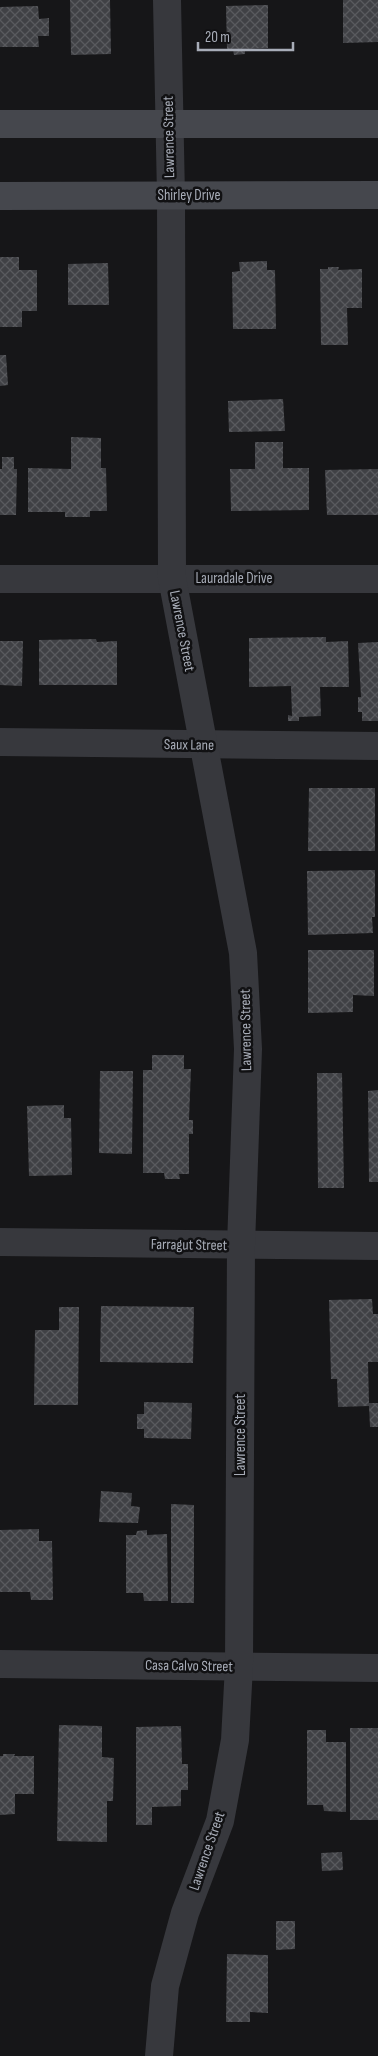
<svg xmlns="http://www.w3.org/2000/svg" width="378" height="2056" font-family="'Sofia Sans Condensed',sans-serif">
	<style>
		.building { fill: url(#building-cross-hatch) }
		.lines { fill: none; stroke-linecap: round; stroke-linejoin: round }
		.street { stroke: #37383d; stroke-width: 28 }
		.secondary { stroke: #45474d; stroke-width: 28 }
		.labels { text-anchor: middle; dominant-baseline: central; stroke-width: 5; stroke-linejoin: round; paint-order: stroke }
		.street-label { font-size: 15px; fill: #a8adb8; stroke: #111113 }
	</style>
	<defs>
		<pattern id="building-cross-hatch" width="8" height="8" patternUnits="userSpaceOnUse" patternTransform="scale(1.25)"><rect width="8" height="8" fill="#404145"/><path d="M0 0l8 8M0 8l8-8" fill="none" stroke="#595a5e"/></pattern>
	</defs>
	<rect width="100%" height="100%" fill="#161618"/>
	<g class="building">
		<path d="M70,0H110L111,54L71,55Z"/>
		<path d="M343,0H378V42L343,43Z"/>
		<path d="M268,5V48L245,49V54L234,55L233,49H227L226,6Z"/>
		<path d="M38,6L39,19L49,18V36H38L39,47H0V7Z"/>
		<path d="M0,257H19V270H37V311H22V327H0Z"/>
		<path d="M267,261V270H275L276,329H233L232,272L240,271L239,262Z"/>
		<path d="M108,263L109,305H68V264Z"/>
		<path d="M328,267H339L338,270L362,269V308H347L348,345H321L320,269H328Z"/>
		<path d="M0,355H6L8,385L0,386Z"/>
		<path d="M283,399L285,431L229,432L228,401Z"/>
		<path d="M71,437L101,438V468H106L107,511H90V517H65V512H28V468L71,469Z"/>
		<path d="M255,442H283V468H309V510L231,511L230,469H255Z"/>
		<path d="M2,457H14V469H17L16,515H0V469H2Z"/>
		<path d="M378,469V515H327L325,470Z"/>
		<path d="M326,637V642L348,641L349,687H320L321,716L299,717V721H288V715L292,716L291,686L249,687V638Z"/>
		<path d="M96,639L97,642L117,641V685H39V640Z"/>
		<path d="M0,641H23L22,686L0,685Z"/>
		<path d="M378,642V721H362V712H358V697H361L358,643Z"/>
		<path d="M309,788H375V851H308Z"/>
		<path d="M375,870V917H372L373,933L308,935L307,871Z"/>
		<path d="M308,950H374V996L353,995V1012L308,1013Z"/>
		<path d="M152,1055H184V1069H191L189,1120H193V1134H189V1174H179L180,1179H165L164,1173H143V1070H152Z"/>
		<path d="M100,1071H133L132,1154L99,1153Z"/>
		<path d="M317,1073H342L344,1188H318Z"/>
		<path d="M378,1090V1182H369L368,1091Z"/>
		<path d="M64,1105V1118H71L72,1175L29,1176L27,1106Z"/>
		<path d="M372,1299L373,1314H378V1362H368L369,1403H378V1427H370L369,1406L338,1407L337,1379H331L329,1300Z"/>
		<path d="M101,1306L194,1307L193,1363L100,1362Z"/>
		<path d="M59,1307H79L78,1405H34L35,1330H59Z"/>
		<path d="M144,1402L192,1403L191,1439L144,1438V1429H137V1414H144Z"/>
		<path d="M101,1491L132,1493L131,1506L140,1507L138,1523L99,1522Z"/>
		<path d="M171,1504L194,1505V1603H171Z"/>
		<path d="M39,1529V1541H52L53,1600H31L30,1592H0V1530Z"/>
		<path d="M147,1530V1535L167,1534L168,1601H144L143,1593H126V1535H136L137,1531Z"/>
		<path d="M59,1725L102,1726V1757L114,1758L113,1801H107V1842L57,1841Z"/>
		<path d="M181,1726L182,1764H188V1790H181V1806L152,1807V1825H136V1727Z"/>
		<rect x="350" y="1728" width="28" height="92"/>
		<path d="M307,1730H326V1742H346V1812L324,1811L323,1805H307Z"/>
		<path d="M3,1754H15L14,1756H34V1794H15V1814L0,1815V1756H3Z"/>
		<path d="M342,1852L343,1870L322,1871L321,1853Z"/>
		<path d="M276,1921H295V1949L276,1950Z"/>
		<path d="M227,1954L268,1955V2013L250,2012V2022H226Z"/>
	</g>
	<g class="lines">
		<g class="street">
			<path d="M0,579H378"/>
			<path d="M0,742L378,746"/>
			<path d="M0,1242L378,1246"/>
			<path d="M0,1664L378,1668"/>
			<path d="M159,2056L165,1986L185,1913L220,1821L235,1740L239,1666L241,1245L248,1049L243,953L172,578L171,196L167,0"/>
		</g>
		<g class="secondary">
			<path d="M0,124H378"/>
			<path d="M0,196L378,195"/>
		</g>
	</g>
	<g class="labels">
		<g class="street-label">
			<text transform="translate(169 137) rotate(-91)">Lawrence Street</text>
			<text x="189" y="195">Shirley Drive</text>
			<text x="234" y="578">Lauradale Drive</text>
			<text transform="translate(182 631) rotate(79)">Lawrence Street</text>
			<text transform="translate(189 745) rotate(1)">Saux Lane</text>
			<text transform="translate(246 1030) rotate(-91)">Lawrence Street</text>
			<text transform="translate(189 1245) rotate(1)">Farragut Street</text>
			<text transform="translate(240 1435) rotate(-90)">Lawrence Street</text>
			<text transform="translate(189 1666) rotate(1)">Casa Calvo Street</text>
			<text transform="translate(207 1851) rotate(-71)">Lawrence Street</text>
		</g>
	</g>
	<path d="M198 42v8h95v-8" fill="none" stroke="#a8adb8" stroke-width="2.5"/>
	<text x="205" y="42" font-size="15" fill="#a8adb8" stroke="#111113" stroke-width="4" paint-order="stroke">20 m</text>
</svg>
